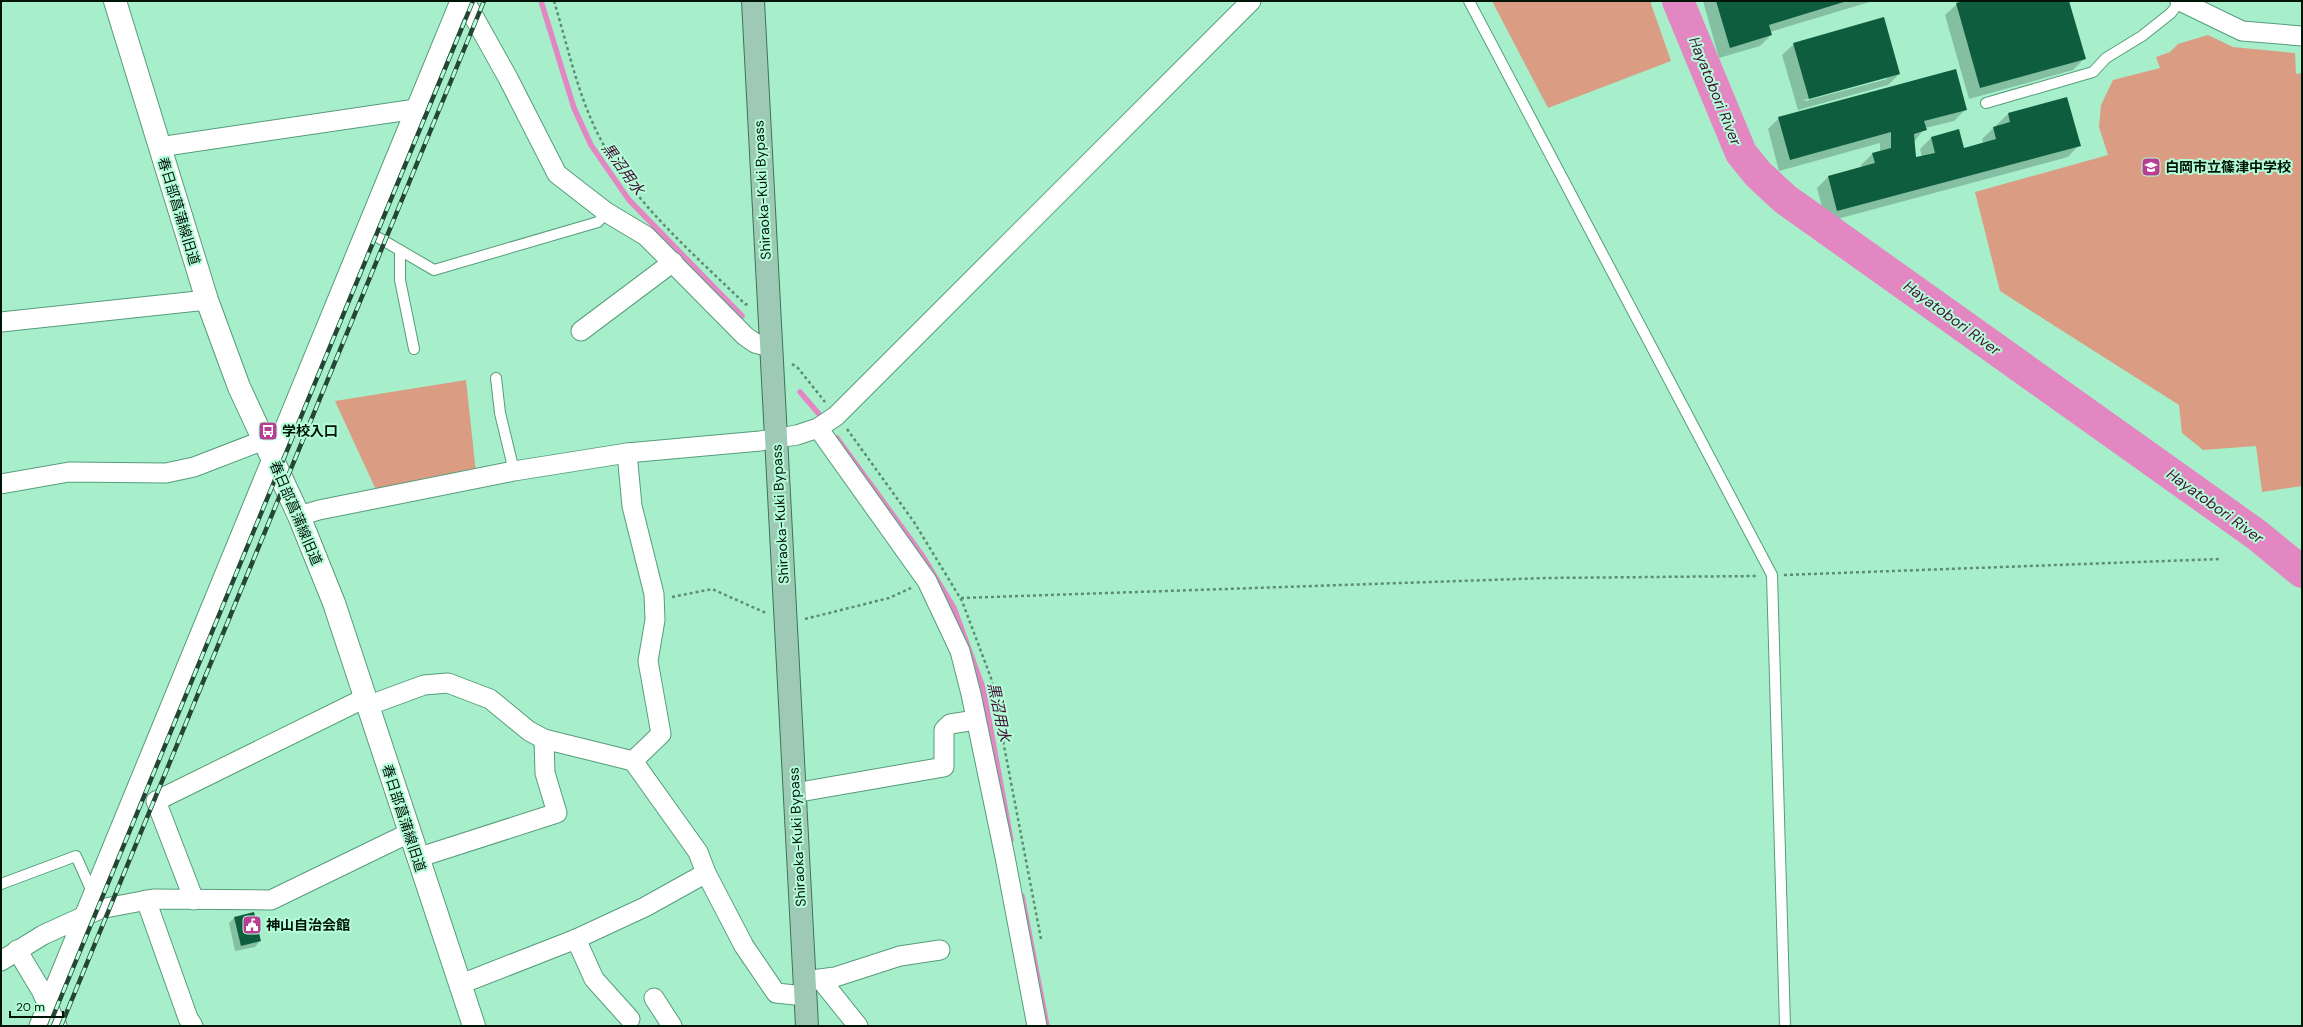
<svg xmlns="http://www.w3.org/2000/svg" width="2303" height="1027" font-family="'DM Sans','Noto Sans JP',sans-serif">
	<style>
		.green { fill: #db9c84 }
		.shadow { fill: #0003; fill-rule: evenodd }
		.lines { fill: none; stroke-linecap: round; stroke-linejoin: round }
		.stream { stroke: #e387c2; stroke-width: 5.5 }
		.river { stroke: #e387c2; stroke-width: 32 }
		.building { fill: #0e5d3f }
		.service-casing { stroke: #569c7b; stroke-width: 12 }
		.minor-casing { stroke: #569c7b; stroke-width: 21 }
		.tertiary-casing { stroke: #569c7b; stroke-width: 24 }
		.primary-casing { stroke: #3c7459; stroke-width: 24 }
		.path { stroke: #5c8d74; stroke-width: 2.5; stroke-dasharray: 3 3; stroke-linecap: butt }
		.service { stroke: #fff; stroke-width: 10 }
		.minor { stroke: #fff; stroke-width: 19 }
		.tertiary { stroke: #fff; stroke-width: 22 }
		.primary { stroke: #9ecab5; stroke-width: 22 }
		.rail-casing { stroke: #264635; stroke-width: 4.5 }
		.rail { stroke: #b4fdd8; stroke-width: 3; stroke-dasharray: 9; stroke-linecap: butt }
		.labels { text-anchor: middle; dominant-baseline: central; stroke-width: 4; stroke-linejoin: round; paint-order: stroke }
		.poi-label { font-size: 14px; font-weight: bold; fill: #001408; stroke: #b4fdd8; text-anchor: start }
		.street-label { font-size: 14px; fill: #001408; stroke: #b4fdd8 }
		.water-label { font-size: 15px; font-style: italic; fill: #470e36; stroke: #b4fdd8 }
	</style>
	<rect width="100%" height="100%" fill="#a7efcb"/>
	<g class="green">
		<path d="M1492,1H1650L1671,61L1548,108Z"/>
		<path d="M2208,35L2233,47L2295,53L2296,74L2302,73V486L2262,492L2256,446L2203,450L2182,433L2179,405L2000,291L1975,192L2108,155L2099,127L2101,105L2113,80L2160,68L2156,57L2170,52L2178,44Z"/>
		<path d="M466,380L476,473L376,490L335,401Z"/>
	</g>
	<g class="shadow">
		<path d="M1703,1H1873L1770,32L1771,35L1760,46L1719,58Z"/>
		<path d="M1967,1H2068L2084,59L2073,70L1969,99L1945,15L1957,4Z"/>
		<path d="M1794,44L1899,74L1888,85L1798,110L1782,55ZM1887,77V79L1805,101L1804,100Z"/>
		<path d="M1966,109L1954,121L1925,128L1914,142L1916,159L1922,157L1920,149L1931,138L1963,149L1983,143L1982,139L2008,114L2079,145L2068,157L1826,222L1817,188L1828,177L1862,168L1861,165L1873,153L1880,151V143L1779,171L1768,129L1779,118Z"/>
		<path d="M235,917L260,941L255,947L235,951L229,923Z"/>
	</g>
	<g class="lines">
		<g class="stream">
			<path d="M541,1L574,108L591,145L629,200L742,316"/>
			<path d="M800,392L819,414"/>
			<path d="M837,438L922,555L954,608L983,688L1011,840"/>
			<path d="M1022,896L1047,1026"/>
		</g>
		<path class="river" d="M1678,1L1741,153L1758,174L1785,199L2257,535L2302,572"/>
	</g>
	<g class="building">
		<path d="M1716,1H1847L1769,25L1772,35L1730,48Z"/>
		<path d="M1963,1H2069L2086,59L1980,88L1956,3Z"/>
		<path d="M1884,17L1900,74L1809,99L1793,43Z"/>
		<path d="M1956,69L1967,110L1924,121L1927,130L1914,134L1916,157L1935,153L1931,137L1959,129L1964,148L1996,139L1993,127L2010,122L2008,113L2067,97L2081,146L1837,211L1828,176L1875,163L1872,153L1891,148V132L1790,160L1778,117Z"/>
		<path d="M254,912L261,941L241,946L234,917Z"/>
	</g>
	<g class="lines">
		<g class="service-casing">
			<g id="service">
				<path d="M1469,1L1772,575L1785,1026"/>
				<path d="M1986,103L2093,72L2106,58L2142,36L2171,13L2180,1"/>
				<path d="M367,231L434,270L598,222L606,212"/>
				<path d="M400,250V280L414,349"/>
				<path d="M496,378L500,413L514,471"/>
				<path d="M1,884L76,856L93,894"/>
			</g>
		</g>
		<g class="minor-casing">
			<g id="minor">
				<path d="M465,1L508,78L557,174L606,212L646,236L745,336L755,343L770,347"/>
				<path d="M2180,1L2242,31L2302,36"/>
				<path d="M159,147L416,109"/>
				<path d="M1,322L207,300"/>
				<path d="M581,331L673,262"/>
				<path d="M818,428L927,581L960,651L971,694L1005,857L1037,1026"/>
				<path d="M627,453L632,506L654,594L655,620L648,661L661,734L633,761L698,852L706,873L744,946L776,993L805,996"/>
				<path d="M1,484L69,472L166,473L194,467L264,440"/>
				<path d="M299,516L319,510L514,471L627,453L760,441L797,435L818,428L836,416L1251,1"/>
				<path d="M367,706L424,685L448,683L490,699L529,731L544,739L633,761"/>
				<path d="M794,793L944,767V730L950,724L976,720"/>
				<path d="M417,858L557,813L545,773L544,739"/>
				<path d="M146,900L188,1018L193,1026"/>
				<path d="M194,900L156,801L365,698"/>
				<path d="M576,939L594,979L630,1019"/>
				<path d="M17,950L41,990L57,1026"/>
				<path d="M1,961L43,935L100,909L153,899L271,900L409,833"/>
				<path d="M821,980L858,1026"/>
				<path d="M804,981L835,977L900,956L940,950"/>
				<path d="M461,984L576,939L645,907L706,873"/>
				<path d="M654,998L672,1026"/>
				<path d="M39,1026L460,1"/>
			</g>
		</g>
		<g class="tertiary-casing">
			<path id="tertiary" d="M115,1L207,300L239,387L299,516L334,603L474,1026"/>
		</g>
		<g class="primary-casing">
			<path id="primary" d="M753,1L807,1026"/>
		</g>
		<g class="path">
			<path d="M554,1C568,47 578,97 601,140C634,204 694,254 745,304L750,305"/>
			<path d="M1649,1H1652"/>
			<path d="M792,364L798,368L825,402"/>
			<path d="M847,429L914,522L962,601L991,678L1041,939"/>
			<path d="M1784,575L2220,559"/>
			<path d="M672,597L712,589L766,613"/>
			<path d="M961,598L1547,578L1757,576"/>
			<path d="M805,619L889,598L911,588"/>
		</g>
		<use href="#service" class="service"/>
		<use href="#minor" class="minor"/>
		<use href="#tertiary" class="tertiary"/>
		<use href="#primary" class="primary"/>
		<g class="rail-casing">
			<g id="rail">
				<path d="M49,1026L473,1"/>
				<path d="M61,1026L484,1"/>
			</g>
		</g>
		<use href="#rail" class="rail"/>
	</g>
	<defs>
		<g id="school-square" transform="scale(1)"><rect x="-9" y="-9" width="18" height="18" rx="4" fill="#b73e92" stroke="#b4fdd8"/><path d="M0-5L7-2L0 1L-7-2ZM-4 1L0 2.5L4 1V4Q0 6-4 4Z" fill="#fff"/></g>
		<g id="bus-square" transform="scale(1)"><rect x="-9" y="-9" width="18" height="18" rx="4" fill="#b73e92" stroke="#b4fdd8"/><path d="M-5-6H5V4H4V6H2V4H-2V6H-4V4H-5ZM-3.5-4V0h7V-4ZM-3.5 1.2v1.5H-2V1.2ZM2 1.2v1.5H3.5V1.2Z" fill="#fff"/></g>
		<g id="civic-square" transform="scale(1)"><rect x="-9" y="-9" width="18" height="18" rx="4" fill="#b73e92" stroke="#b4fdd8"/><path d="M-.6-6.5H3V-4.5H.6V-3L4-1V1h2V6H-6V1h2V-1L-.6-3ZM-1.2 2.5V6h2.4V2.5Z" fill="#fff"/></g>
	</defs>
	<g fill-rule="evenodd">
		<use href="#school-square" x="2151" y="167"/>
		<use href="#bus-square" x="268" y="431"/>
		<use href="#civic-square" x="252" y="925"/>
	</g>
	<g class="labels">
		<g class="poi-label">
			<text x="2165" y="167">白岡市立篠津中学校</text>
			<text x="282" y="431">学校入口</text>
			<text x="266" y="925">神山自治会館</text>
		</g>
		<g class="street-label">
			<text transform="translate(762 190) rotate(-93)">Shiraoka-Kuki Bypass</text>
			<text transform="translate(179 211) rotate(73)">春日部菖蒲線旧道</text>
			<text transform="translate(296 513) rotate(67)">春日部菖蒲線旧道</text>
			<text transform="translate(780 514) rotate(-93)">Shiraoka-Kuki Bypass</text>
			<text transform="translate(404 818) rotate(72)">春日部菖蒲線旧道</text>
			<text transform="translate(797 837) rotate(-93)">Shiraoka-Kuki Bypass</text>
		</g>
		<g class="water-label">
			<text transform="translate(1715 91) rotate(68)">Hayatobori River</text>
			<text transform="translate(623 169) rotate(54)">黒沼用水</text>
			<text transform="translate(1952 318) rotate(36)">Hayatobori River</text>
			<text transform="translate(2215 506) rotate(36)">Hayatobori River</text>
			<text transform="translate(999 712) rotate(78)">黒沼用水</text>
		</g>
	</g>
	<rect width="2303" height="1027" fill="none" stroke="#001408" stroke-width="4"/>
	<path d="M10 1011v6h53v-6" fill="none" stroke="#001408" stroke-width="2"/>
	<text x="16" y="1011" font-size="12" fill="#001408" stroke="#b4fdd8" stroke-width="3" paint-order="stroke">20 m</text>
</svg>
